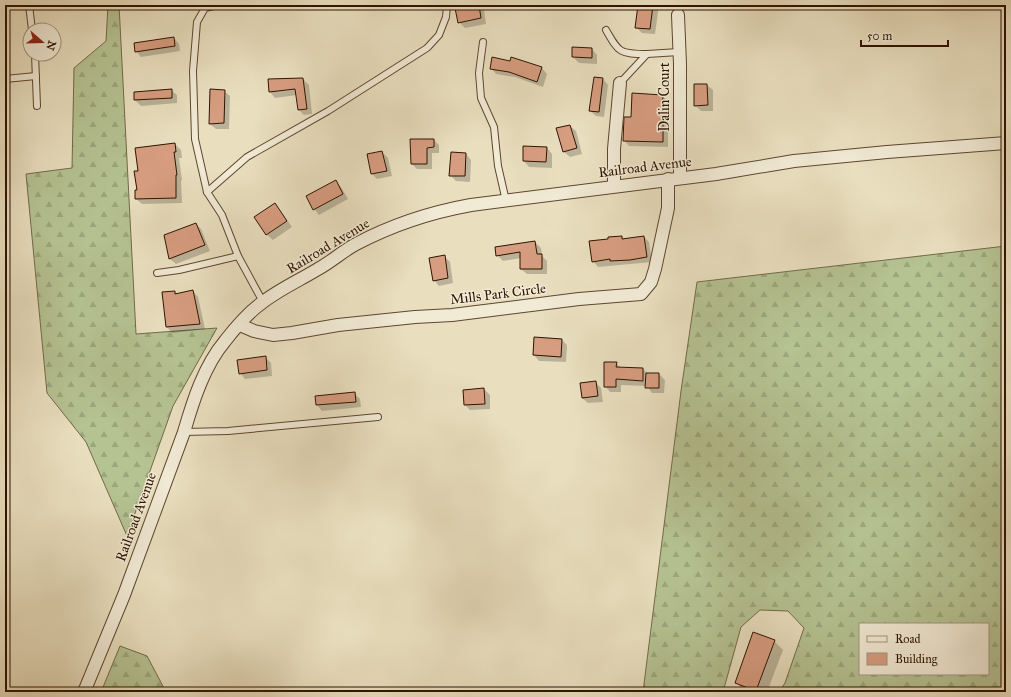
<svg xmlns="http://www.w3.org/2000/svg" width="1011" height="697" font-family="'IM FELL Great Primer',serif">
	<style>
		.forest { fill: url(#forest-firs); stroke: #726a49; fill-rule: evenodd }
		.shadow { fill: #0003 }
		.building { fill: #d79d80; stroke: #2f1300 }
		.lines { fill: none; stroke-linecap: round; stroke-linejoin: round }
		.lane-casing { stroke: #5e4630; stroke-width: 8 }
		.street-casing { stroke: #5e4630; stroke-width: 14 }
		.lane { stroke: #f1ead5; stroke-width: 6 }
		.street { stroke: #f1ead5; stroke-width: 12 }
		.labels { text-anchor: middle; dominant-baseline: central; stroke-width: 3; stroke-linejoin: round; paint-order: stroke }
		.street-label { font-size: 14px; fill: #2f1300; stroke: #f1ead5 }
	</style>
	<defs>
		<pattern id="forest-firs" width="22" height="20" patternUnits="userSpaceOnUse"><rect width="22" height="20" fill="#b5c292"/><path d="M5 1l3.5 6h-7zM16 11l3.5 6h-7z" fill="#9ca67c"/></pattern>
	</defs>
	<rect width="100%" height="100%" fill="#e9dfbf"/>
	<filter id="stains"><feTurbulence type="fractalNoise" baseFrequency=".005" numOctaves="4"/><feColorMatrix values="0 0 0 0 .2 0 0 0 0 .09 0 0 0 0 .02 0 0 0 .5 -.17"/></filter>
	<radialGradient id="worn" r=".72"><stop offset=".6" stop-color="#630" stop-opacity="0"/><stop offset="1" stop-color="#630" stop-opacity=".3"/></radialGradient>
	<g class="forest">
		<path d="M108,5H119L136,334L217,328L173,406L127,536L86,442L47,393L26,174L72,168L74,68L106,41Z"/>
		<path d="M6,176V462H5V177Z"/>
		<path d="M1006,246V669L1000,692H779L785,683L804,628L788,611L760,610L741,627L723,692H643L681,391L697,282ZM860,624H988V674H860Z"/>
		<path d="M120,646L147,656L166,692H101Z"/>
	</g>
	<g class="shadow">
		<path d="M150,5H182L151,6Z"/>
		<path d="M477,5H479L484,10L486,24L465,28L459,22Z"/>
		<path d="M639,5H659L655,34L642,33L636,27Z"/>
		<path d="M174,38L179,44L180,51L141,57L136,51Z"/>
		<path d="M573,48L592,49L597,55V64L579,63L573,57Z"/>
		<path d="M512,58L542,68L547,74L543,87L515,77L496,74L491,68L511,62Z"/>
		<path d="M303,79L309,85L312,114L304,115L299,110L297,95L275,98L270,92L269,80Z"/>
		<path d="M603,79L608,85L604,117L596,116L590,111Z"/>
		<path d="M695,85H707L713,90V111H701L695,105Z"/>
		<path d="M171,90L177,95V103L141,106L135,100V93Z"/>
		<path d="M224,91L230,96L229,129H216L210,124Z"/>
		<path d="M662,96L668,101L667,128L668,130V147L629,146L624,140L632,118Z"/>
		<path d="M570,126L576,131L582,154L570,157L564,152Z"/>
		<path d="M434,140L439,145V153H432V169H417L412,164Z"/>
		<path d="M175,144L181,150L182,158H179L182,180L181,181L182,203L142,204L136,199L139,172Z"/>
		<path d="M524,147L547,148L552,154V168L529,167L524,161Z"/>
		<path d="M382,152L388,158L392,176L377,179L372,174Z"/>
		<path d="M466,154L471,160L470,182L456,181L450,175Z"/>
		<path d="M335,181L341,187L348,199L319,215L314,209Z"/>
		<path d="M275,204L280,210L292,227L273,240L267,235L256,217Z"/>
		<path d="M196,224L201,229L210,251L176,264L170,259L165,236Z"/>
		<path d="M621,237L624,240L644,237L649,242L652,262L598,267L593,261L609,239Z"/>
		<path d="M535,242L541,248L542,256L547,261V274H527L521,269V258L503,261L497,255Z"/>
		<path d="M444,256L450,262L453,283L439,286L434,280Z"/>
		<path d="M193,291L198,297L205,329L172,333L167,327L163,293L175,292L177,294Z"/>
		<path d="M562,340L567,345L566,362L539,361L534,355Z"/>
		<path d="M265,357L271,363L272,376L245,379L240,373Z"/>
		<path d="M616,363L621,368L643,369L648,374H659L665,380L664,393H652L647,386L621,385V392H610L605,386Z"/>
		<path d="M596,383L601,388L603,402L588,403L582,398Z"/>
		<path d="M484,389L490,395V409L470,410L465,405Z"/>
		<path d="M354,393L360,399L361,407L322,411L317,405L316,397Z"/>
		<path d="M774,641L783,650L767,692L744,691L736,682Z"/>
	</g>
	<g class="building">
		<path d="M471,5H479L481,18L458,23L455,8Z"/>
		<path d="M638,5H653L650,29L635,28Z"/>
		<path d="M174,37L175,46L135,52L134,43Z"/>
		<path d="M572,47L592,48V58L572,57Z"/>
		<path d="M492,57L510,61L511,57L542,67L537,82L509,72L490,69Z"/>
		<path d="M594,77L603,78L599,112L589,111Z"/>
		<path d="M303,78L307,109L298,110L295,89L269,92L268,79Z"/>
		<path d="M694,84H707L708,105L694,106Z"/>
		<path d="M172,89V98L134,100V92Z"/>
		<path d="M210,89L225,90L224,123L209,124Z"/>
		<path d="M632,93L663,95L662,123H663V142L623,141L624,117H631Z"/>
		<path d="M570,125L577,148L563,152L556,128Z"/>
		<path d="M410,139H434V147L427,148V164H411Z"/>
		<path d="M175,143L176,152H174L177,175H176V198L135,199V190H137L134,171H138L135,148Z"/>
		<path d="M523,146L547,147L546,162L523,161Z"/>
		<path d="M382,151L387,171L371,174L367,154Z"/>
		<path d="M451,152L466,153L465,176H449Z"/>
		<path d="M336,180L343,194L313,210L306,196Z"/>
		<path d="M275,203L287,221L266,235L254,217Z"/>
		<path d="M196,223L205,245L169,259L164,235Z"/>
		<path d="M622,236V239L644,236L647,257L630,260L610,261V259L592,262L589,241L608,239V237Z"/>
		<path d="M535,241L537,254H542V269H520V252L496,256L495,247Z"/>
		<path d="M445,255L448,278L433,281L429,258Z"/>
		<path d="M193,290L200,324L166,327L162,292L175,291V294Z"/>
		<path d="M534,337L562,339L561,357L533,355Z"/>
		<path d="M266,356L267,370L239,374L237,360Z"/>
		<path d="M604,362H617L616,367L643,368V381L616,379V387H604Z"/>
		<path d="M646,373H659V388H645Z"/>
		<path d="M596,381L598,396L582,398L580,383Z"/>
		<path d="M484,388L485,404L464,405L463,390Z"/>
		<path d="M355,392L356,402L316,405L315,396Z"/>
		<path d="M753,632L775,640L756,691L735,683Z"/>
	</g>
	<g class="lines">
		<g class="lane-casing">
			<g id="lane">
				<path d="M29,5L32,30"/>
				<path d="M218,5L205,8L197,22L193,71L195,139L207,192L222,215L238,256L263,302"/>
				<path d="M606,30C619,53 620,54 647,54"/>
				<path d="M483,42L479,73L481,98L494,127L498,166L506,201"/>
				<path d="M35,54L37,106"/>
				<path d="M5,79L36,76"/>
				<path d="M620,83L647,54L679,52"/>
				<path d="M207,192L247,157L328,111L427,48L439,35L446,17L447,5"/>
				<path d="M157,273L179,270L238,256"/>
				<path d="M184,432L228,431L378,417"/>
			</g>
		</g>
		<g class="street-casing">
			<g id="street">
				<path d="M678,15L680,64V178"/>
				<path d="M614,186V149L620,83"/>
				<path d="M240,325L254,331L273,335L292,333L338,325L415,317L452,315L579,299L641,294L651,282L655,269L668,208V179"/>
				<path d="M84,692L124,595L184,432C193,401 204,366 225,341C235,328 250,311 263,302C280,289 300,280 318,269C331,262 343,251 356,244C392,225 432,212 471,205L716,174L794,161L887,152L1006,143"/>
			</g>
		</g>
		<use href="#lane" class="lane"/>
		<use href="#street" class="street"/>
	</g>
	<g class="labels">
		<g class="street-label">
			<text transform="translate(664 97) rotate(-90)">Dalin Court</text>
			<text transform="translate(645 167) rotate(-7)">Railroad Avenue</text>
			<text transform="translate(328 246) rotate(-31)">Railroad Avenue</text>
			<text transform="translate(498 294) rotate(-7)">Mills Park Circle</text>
			<text transform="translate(136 517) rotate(-70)">Railroad Avenue</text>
		</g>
	</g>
	<rect width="1011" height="697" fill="none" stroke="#e9dfbf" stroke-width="20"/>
	<rect x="6" y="6" width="999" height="685" fill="none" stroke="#2f1300" stroke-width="2"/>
	<rect x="10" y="10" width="991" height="677" fill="none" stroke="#2f1300"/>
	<rect x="859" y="623" width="130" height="52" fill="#f1ead5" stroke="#a39480"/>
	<rect x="867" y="636" width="20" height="6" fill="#f1ead5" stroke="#a39480"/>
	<text x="895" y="643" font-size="12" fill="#2f1300">Road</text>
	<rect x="867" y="653" width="20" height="12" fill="#d79d80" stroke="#a39480"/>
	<text x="895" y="663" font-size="12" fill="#2f1300">Building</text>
	<g transform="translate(42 42) rotate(110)"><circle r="19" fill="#f1ead5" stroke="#a39480"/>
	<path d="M0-3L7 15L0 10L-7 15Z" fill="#8f2418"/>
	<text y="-6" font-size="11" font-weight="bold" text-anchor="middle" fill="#2f1300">N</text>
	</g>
	<path d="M861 40v6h87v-6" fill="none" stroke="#2f1300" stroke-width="2"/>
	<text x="867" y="40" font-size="12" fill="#2f1300" stroke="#f1ead5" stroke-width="3" paint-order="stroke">50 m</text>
	<rect width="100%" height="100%" filter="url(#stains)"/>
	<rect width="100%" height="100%" fill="url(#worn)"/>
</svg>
